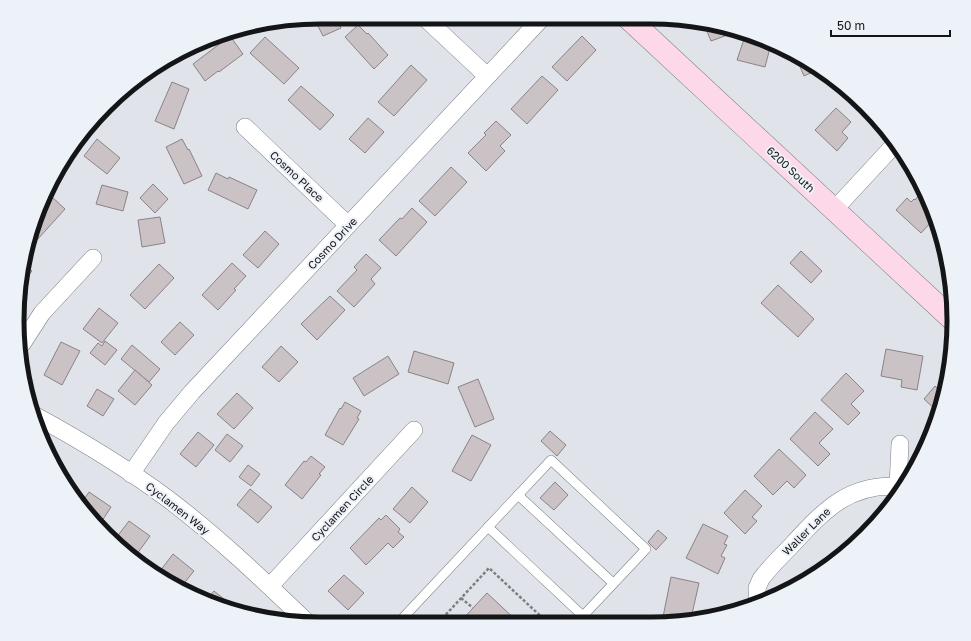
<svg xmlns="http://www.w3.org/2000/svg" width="971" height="641" font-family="'Golos Text',sans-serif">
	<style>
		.building { fill: #cac2c5; stroke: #8a8386 }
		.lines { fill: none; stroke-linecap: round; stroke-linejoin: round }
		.service-casing { stroke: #7c8086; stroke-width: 10 }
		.minor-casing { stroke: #7c8086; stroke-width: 18 }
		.secondary-casing { stroke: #7c8086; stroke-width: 23 }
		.path { stroke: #7c7f83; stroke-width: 2.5; stroke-dasharray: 3 2; stroke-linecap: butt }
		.service { stroke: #fff; stroke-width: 9 }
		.minor { stroke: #fff; stroke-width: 17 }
		.secondary { stroke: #fcd8e8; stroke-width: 22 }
		.labels { text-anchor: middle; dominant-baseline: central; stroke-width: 4; stroke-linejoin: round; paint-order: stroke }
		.street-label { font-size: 11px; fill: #141517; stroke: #edf1f8 }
		.rim { fill: none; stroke: #141517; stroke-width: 5 }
	</style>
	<rect width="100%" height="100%" fill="#e0e4ea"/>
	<g class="building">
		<path d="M320,17H336L341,28L323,36L314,18Z"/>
		<path d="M704,24L733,33L711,41Z"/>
		<path d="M358,25L367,34L368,33L388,55L374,69L345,37Z"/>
		<path d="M230,36L243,54L219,72L218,71L205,81L193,64Z"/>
		<path d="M582,36L596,50L567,81L552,67Z"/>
		<path d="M265,37L299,68L284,84L250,53Z"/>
		<path d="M744,39L755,42L756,40L771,44L765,67L737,60Z"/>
		<path d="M795,55L817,70L804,76Z"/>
		<path d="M411,65L427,80L394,116L378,102Z"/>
		<path d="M542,76L558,90L527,124L511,109Z"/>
		<path d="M172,82L189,89L174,129L155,121Z"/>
		<path d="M301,86L334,115L320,130L288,100Z"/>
		<path d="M849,91L871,114L869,116L846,95Z"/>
		<path d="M836,108L851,122L842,132L848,138L837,151L815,130Z"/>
		<path d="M368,118L384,132L365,153L349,139Z"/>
		<path d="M496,121L511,135L500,146L505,151L486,171L468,153L486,135L484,133Z"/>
		<path d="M97,139L120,158L107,174L84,156Z"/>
		<path d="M182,139L188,150L189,149L202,176L184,184L166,147Z"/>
		<path d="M451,167L467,182L435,216L419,201Z"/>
		<path d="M216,173L228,179L229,177L257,190L248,209L208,190Z"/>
		<path d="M153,184L168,199L155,213L140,198Z"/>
		<path d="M102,185L128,192L123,211L96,204Z"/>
		<path d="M921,193L927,197L935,218L921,233L896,210L907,198L911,202L914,199L915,200Z"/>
		<path d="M51,196L65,209L37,240L33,236L39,207Z"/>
		<path d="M412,208L427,222L396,256L379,240L400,218L402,219Z"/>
		<path d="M160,217L165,243L142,247L138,220Z"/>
		<path d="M265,231L279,244L258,268L243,255Z"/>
		<path d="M801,251L822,271L811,283L790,263Z"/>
		<path d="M366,254L381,268L371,279L375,284L354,307L337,291L357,270L354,267Z"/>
		<path d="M232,263L246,276L234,289L236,290L218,310L202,295Z"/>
		<path d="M159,264L174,278L145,309L130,295Z"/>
		<path d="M26,266L32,271L22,283Z"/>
		<path d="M778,285L814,319L798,337L761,303Z"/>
		<path d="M330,296L345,310L317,340L301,324Z"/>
		<path d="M99,308L118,323L102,343L83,329Z"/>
		<path d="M180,322L194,335L175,355L161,342Z"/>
		<path d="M105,341L117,350L105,365L90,353L98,343L102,346Z"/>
		<path d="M61,342L80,351L62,385L44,375Z"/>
		<path d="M132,345L160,369L149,382L121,359Z"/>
		<path d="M281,346L298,362L279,382L262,367Z"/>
		<path d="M886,349L923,356L917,390L901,387L902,380L881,376Z"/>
		<path d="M414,351L454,363L448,384L408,372Z"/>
		<path d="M388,356L399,374L364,396L353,378Z"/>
		<path d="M135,370L152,385L135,405L118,391Z"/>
		<path d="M846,373L864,391L851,404L860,413L848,425L821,400Z"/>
		<path d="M948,375L940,408L937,411L924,399L935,386L937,388Z"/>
		<path d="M478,379L494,419L475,427L458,387Z"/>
		<path d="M97,389L114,399L103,416L87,406Z"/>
		<path d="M237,393L253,408L234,429L217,414Z"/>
		<path d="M345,402L361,411L357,418L359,419L343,445L325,435L340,408L341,409Z"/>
		<path d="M815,412L833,429L819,443L830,454L818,466L790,439Z"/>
		<path d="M550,431L566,445L557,456L541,441Z"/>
		<path d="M198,432L214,445L196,467L180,454Z"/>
		<path d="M227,434L243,446L230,462L215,450Z"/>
		<path d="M472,435L491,445L471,481L452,471Z"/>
		<path d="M779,449L806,475L794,488L787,481L773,495L754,476Z"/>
		<path d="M311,456L325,467L319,474L321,475L302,499L285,485L304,461L306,462Z"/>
		<path d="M248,465L260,474L251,486L239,477Z"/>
		<path d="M555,482L568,495L554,510L540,498Z"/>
		<path d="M412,487L428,502L410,523L393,509Z"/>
		<path d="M250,489L272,507L258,523L237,505Z"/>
		<path d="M745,490L762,506L752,517L757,521L745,534L724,513Z"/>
		<path d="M89,492L111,507L100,524L82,502Z"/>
		<path d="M386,515L400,529L398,532L404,537L393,548L388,543L366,565L350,548L379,518L381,520Z"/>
		<path d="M129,521L150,536L137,554L116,538Z"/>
		<path d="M703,524L728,536L724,544L727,545L721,556L725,558L718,574L686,558Z"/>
		<path d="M658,530L667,538L656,550L648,542Z"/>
		<path d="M850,544L852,546L835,561L824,568L823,567L842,547L845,549Z"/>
		<path d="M173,554L194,571L181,587L160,571Z"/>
		<path d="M344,575L364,593L348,610L328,591Z"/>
		<path d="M671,577L699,583L692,614L687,613L686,621L669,623L662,622Z"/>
		<path d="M214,591L234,607L207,599Z"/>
		<path d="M487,593L519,623L460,622Z"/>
	</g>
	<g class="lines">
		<g class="service-casing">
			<g id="service">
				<path d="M518,495L613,583"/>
				<path d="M488,527L583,616"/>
				<path d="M399,622L551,460L646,549L583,616L590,623"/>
			</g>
		</g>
		<g class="minor-casing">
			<g id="minor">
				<path d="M425,18L487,76"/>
				<path d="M245,127L348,225"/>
				<path d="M834,210L896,143"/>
				<path d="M22,344L42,313L93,258"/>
				<path d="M34,415C80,440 125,467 168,499C217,536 262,579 307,622"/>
				<path d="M131,474L166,423L192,392L541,19"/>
				<path d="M898,486L900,444"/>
				<path d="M270,586L414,430"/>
				<path d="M758,603L757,588L761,579C770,567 781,556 792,545C824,510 851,481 903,487"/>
			</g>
		</g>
		<g class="secondary-casing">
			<path id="secondary" d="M629,19L953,320"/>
		</g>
		<g class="path">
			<path d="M461,598L473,608"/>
			<path d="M439,622L489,568L548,623"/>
			<path d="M541,623L544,619"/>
		</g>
		<use href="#service" class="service"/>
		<use href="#minor" class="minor"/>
		<use href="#secondary" class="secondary"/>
	</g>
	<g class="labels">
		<g class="street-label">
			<text transform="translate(791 169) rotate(43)">6200 South</text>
			<text transform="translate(297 176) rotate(43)">Cosmo Place</text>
			<text transform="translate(332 243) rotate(-47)">Cosmo Drive</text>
			<text transform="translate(178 508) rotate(38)">Cyclamen Way</text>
			<text transform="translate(342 508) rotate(-47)">Cyclamen Circle</text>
			<text transform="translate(806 531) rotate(-45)">Waller Lane</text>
		</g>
	</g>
	<path d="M0 0H971V641H0ZM320 24H651A296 296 0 0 1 947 320V321A296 296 0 0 1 651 617H320A296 296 0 0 1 24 321V320A296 296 0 0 1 320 24Z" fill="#edf1f8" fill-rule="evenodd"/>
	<path class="rim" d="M320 24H651A296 296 0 0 1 947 320V321A296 296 0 0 1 651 617H320A296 296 0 0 1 24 321V320A296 296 0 0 1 320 24Z"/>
	<path d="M831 30v6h119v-6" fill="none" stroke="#141517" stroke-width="2"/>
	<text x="837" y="30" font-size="12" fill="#141517" stroke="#edf1f8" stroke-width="3" paint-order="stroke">50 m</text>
</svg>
